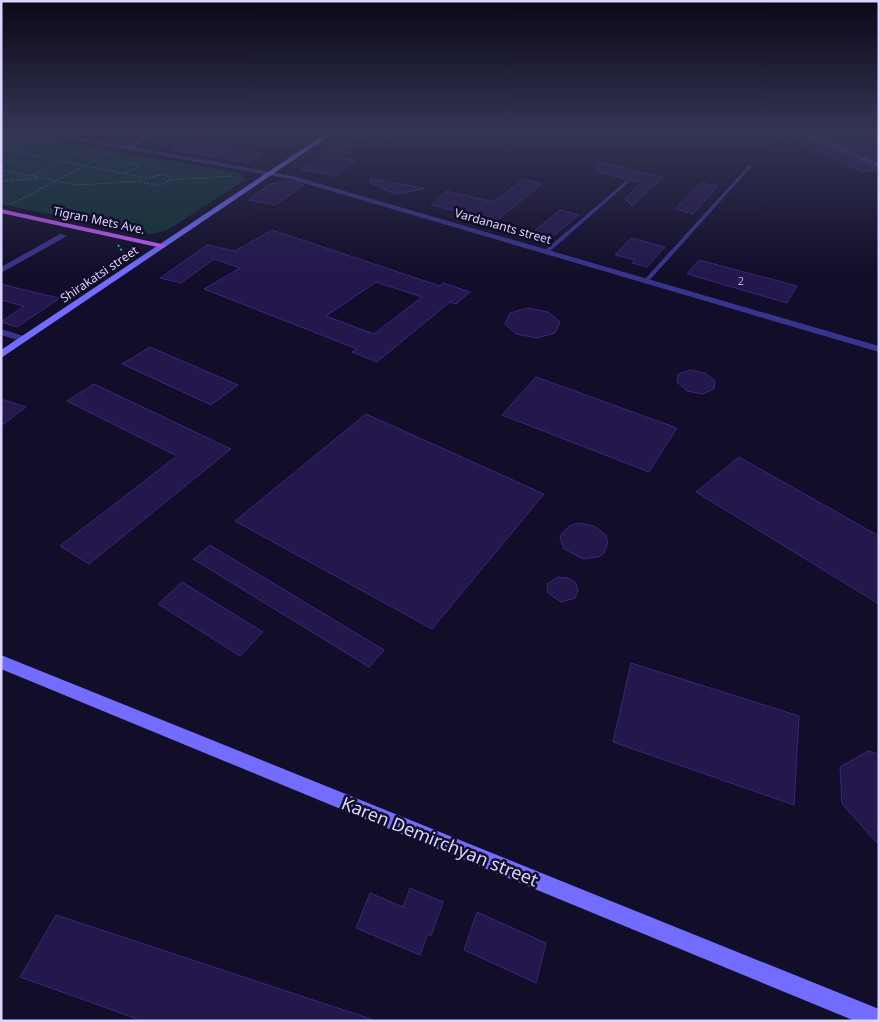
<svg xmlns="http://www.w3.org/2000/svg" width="880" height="1022" font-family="'Noto Sans',sans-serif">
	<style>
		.green { fill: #0f3433 }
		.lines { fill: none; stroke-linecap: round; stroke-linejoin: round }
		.stream { stroke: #041d4b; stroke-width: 2.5 }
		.building { fill: #23174c; stroke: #38277b; fill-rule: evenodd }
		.path-far1 { stroke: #22c6bf; stroke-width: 1; stroke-dasharray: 1 2; stroke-linecap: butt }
		.path { stroke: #22c6bf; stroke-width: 2; stroke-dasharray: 2 2.5; stroke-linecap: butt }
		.lane { fill: #38338d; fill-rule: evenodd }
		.street { fill: #38338d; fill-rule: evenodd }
		.secondary { fill: #726cff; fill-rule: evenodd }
		.primary { fill: #c55cff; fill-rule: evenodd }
		.labels { text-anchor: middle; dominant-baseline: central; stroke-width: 5; stroke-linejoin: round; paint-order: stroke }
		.far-number-label { font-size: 11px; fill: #ada6d2 }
		.far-street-label { font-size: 12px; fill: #dbd5ff; stroke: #120d29 }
		.near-street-label { font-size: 18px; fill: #dbd5ff; stroke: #120d29 }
	</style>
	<rect width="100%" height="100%" fill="#120d29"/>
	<path class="green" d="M1,132L242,173L245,180L166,231L151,234L19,208L1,204Z"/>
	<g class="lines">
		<path class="stream" d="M773,130L783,140"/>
	</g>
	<g class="building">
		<path d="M346,130H400L381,142L346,135Z"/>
		<path d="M782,130H790L879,170L864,172L816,152Z"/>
		<path d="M804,130H869L879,136V161Z"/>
		<path d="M193,137L220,142L214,146L262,154L248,163L171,149Z"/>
		<path d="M339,142L355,145L335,157L356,160L335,176L301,169Z"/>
		<path d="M598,162L663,177L632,206L625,199L641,183L596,172Z"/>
		<path d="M371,179L424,188V189L395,194L370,183Z"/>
		<path d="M524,179L542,184L496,221L431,205L446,191L494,202Z"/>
		<path d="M290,181L304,185L276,205L249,200L270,184Z"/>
		<path d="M701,183L718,186L693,214L675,209Z"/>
		<path d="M560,210L579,215L552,237L533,232Z"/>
		<path d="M272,230L440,286L443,283L470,292L456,304L450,302L377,362L352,352L357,349L204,289L240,268L214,259L181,283L160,278L207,245L235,251ZM376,282L422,297L374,334L326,316Z"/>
		<path d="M631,238L665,247L647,267L632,263L635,260L615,255Z"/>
		<path d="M699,260L797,286L787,303L687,274Z"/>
		<path d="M1,284L41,294L60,298L17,327L1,322L24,306L1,300Z"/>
		<path d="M528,308L548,312L560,322L555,333L537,338L516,334L505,324L510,313Z"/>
		<path d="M150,347L238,385L211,405L122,364Z"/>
		<path d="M690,370L705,373L715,381L714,389L702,394L687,391L677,382L678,374Z"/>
		<path d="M536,377L677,428L649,472L502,415Z"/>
		<path d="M94,384L231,449L89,564L60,546L177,456L67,401Z"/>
		<path d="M1,399L26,407L1,426Z"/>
		<path d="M366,414L544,494L432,629L235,521Z"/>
		<path d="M739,457L879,536V604L696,492Z"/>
		<path d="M578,523L594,526L606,535L608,542L604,553L599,557L583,559L564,549L560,538L562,533L571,525Z"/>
		<path d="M210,545L384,650L369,667L193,559Z"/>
		<path d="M558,577L568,578L576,583L578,591L575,598L561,602L548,593L547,584Z"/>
		<path d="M182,582L263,632L240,656L158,604Z"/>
		<path d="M631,663L799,716L794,805L613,742Z"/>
		<path d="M868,751L879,754V845L842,804L840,767Z"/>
		<path d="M410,888L443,902L431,936L428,934L420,955L356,928L370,893L403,907Z"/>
		<path d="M477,912L546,943L536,983L464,950Z"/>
		<path d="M56,915L371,1019V1021H143L20,977Z"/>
	</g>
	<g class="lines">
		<g class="path-far1">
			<path d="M5,130L19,132"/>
			<path d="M1,135L65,146"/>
			<path d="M1,149L26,153L1,165"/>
			<path d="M9,150L29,141"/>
			<path d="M24,154L147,178"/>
			<path d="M128,163L138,157"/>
			<path d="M1,170L37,177"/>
			<path d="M126,173L140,165L128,163"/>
			<path d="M159,175H167L171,180L158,186L144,183L147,178Z"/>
			<path d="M30,176L83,149"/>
			<path d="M171,180L232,176"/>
			<path d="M1,181L41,178L77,185L144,181"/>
			<path d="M12,204L109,153"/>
		</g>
		<path class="path" d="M118,245L124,254L122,260"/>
		<g class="lane">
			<path d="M749,165L752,166L648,282H644V280Z"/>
			<path d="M626,181L629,182L548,253H544V251Z"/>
		</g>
		<g class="street">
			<path d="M24,130H36L126,146L156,130H163L133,147L293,176L879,346V352L290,179Z"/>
			<path d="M792,130H800L879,163V168Z"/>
			<path d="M871,130H879V134Z"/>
			<path d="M60,234L67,236L1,273V267Z"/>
			<path d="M1,329L27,337L29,339L24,342L1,335Z"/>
		</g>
		<g class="secondary">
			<path d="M331,130H338L1,358V350Z"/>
			<path d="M1,655L879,1009V1021H855L1,669Z"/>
		</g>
		<path class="primary" d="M1,209L162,244L166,246L162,248L1,213Z"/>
	</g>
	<linearGradient id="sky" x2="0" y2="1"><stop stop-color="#0a0717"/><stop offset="0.48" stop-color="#333554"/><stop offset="1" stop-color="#333554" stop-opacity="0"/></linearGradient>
	<rect width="880" height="273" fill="url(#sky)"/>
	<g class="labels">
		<g class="far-number-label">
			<text x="741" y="280">2</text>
		</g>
		<g class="far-street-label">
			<text transform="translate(99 220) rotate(12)">Tigran Mets Ave.</text>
			<text transform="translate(503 226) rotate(16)">Vardanants street</text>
			<text transform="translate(99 274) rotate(-34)">Shirakatsi street</text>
		</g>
		<g class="near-street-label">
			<text transform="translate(440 841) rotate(22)">Karen Demirchyan street</text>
		</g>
	</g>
	<rect width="880" height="1022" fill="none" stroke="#dbd5ff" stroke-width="5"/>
</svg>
